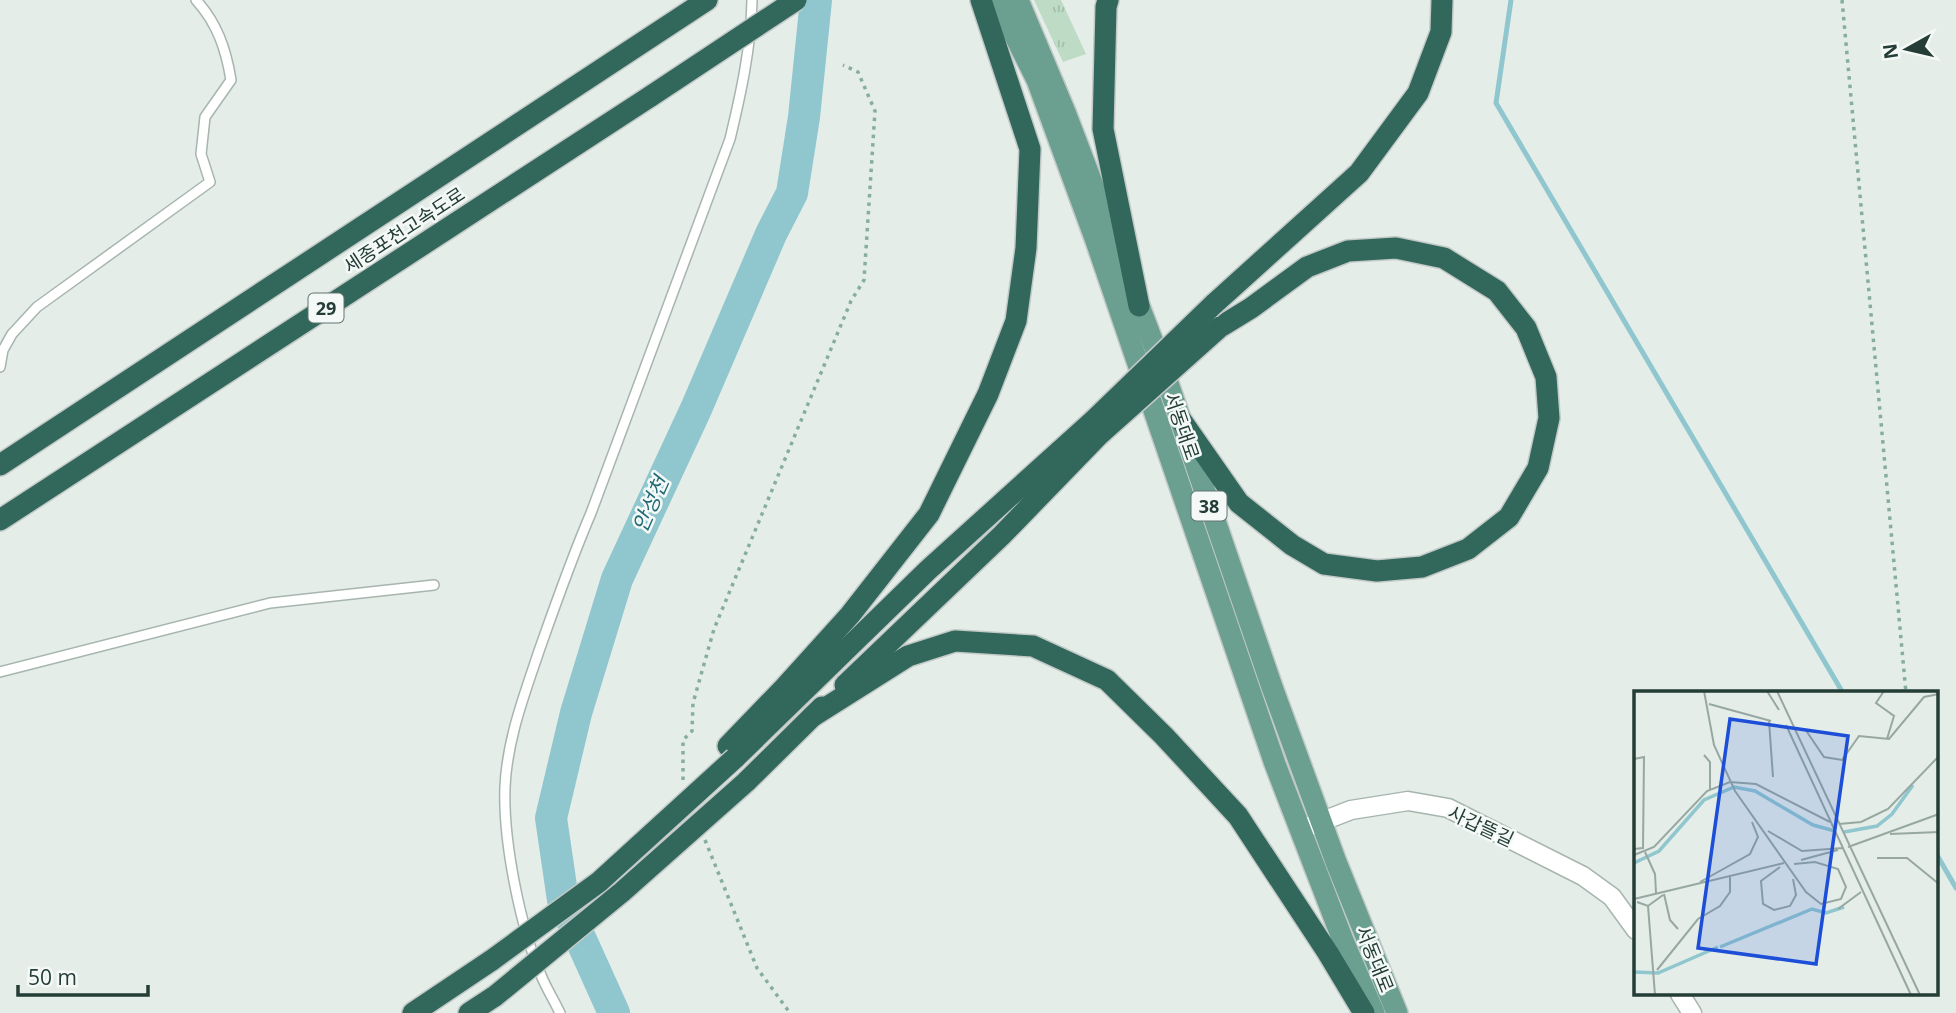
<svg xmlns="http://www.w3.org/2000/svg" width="1956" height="1013" font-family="'Open Sans','Noto Sans KR',sans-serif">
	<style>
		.grass { fill: url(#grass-tufts) }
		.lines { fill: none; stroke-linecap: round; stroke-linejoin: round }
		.stream { stroke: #90c6ce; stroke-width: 5 }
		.river { stroke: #90c6ce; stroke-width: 32 }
		.service-casing { stroke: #a7b5af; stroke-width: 12 }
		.minor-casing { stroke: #a7b5af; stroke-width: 21 }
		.primary-casing { stroke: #c2c9c7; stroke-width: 24 }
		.motorway-casing { stroke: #c2c9c7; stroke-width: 24 }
		.path { stroke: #86aea0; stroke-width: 3.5; stroke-dasharray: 3.5 5; stroke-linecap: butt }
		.service { stroke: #fff; stroke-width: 9 }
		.minor { stroke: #fff; stroke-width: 18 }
		.primary { stroke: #6b9f90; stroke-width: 21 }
		.motorway { stroke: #32675b; stroke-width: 21 }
		.motorway-bridge-casing { stroke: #c2c9c7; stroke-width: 24; stroke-linecap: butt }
		.motorway-bridge { stroke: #32675b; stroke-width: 21 }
		.labels { text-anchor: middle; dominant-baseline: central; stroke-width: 5; stroke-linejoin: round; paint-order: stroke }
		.shield { fill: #f4f9f7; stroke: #627570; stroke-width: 2 }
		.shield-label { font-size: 18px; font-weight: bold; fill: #243d36 }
		.street-label { font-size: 19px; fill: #243d36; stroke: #f4f9f7 }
		.water-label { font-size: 21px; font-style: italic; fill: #226a75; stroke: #f4f9f7 }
		.inset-river { fill: none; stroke: #90c6ce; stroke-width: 3.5 }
		.inset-road { fill: none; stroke: #97a7a1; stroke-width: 2 }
		.view { fill: #1d4ed8; fill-opacity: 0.15; stroke: #1d4ed8; stroke-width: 3.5 }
		.inset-edge { fill: none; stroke: #243d36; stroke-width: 3.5 }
	</style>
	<defs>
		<pattern id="grass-tufts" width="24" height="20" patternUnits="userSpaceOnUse" patternTransform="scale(1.75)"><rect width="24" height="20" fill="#bedcc5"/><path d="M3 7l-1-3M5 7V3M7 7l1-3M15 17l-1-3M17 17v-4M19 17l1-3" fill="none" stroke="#a3beaa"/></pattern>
	</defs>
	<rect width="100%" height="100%" fill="#e4ede8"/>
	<path class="grass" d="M1034,0H1061L1086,54L1063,62Z"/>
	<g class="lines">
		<g class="stream">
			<path d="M1511,0L1496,103L1843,693"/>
			<path d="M1937,855L1956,888"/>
		</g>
		<path class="river" d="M614,1013L563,900L551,818L576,713L617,579L696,409L771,234L792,193L804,117L816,0"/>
		<g class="service-casing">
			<g id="service">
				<path d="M0,367L3,350L12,334L37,307L210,182L201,154L205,117L231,80C226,49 217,23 196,0"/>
				<path d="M0,672L270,603L434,585"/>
				<path d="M560,1013C554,1000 546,988 541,975C520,926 503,841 505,787C507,739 525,693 540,648C556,603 572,557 591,513L730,139C741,93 751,48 752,0"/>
			</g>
		</g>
		<g class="minor-casing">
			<g id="minor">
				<path d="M1310,826L1351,810L1408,801L1448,808L1583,876L1612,897L1636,930"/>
				<path d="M1680,994L1692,1013"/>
			</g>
		</g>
		<g class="primary-casing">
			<g id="primary">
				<path d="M997,0L1037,80L1096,241L1275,764L1344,943L1374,1013"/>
				<path d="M1018,0L1065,112L1162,366L1272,687L1336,862L1397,1013"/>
			</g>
		</g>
		<g class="motorway-casing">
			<g id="motorway">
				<path d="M1108,0L1106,7L1103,129L1139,306"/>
				<path d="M1214,304L1359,173L1418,93L1441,32L1442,0"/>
				<path d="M1179,417L1239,503L1292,545L1324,564L1377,571L1422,567L1468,549L1509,517L1538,468L1549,418L1546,377L1526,328L1497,291L1444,258L1396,248L1348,251L1307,267L1251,308L1220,327"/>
				<path d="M0,465L707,0"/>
				<path d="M0,520L651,96"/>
				<path d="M845,685L1002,535L1099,435"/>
				<path d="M813,716L908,656L955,641L1033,646L1107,680L1164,736L1238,816L1328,953L1364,1013"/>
				<path d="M728,746L784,688L850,615L929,514L988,394L1016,321L1026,248L1030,149L981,0"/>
				<path d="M735,758L928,570L1094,420"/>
				<path d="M746,782L822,707"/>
				<path d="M413,1013L492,960"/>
				<path d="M469,1013L495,996"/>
			</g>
		</g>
		<g class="path">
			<path d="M1842,0L1906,693"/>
			<path d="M683,780V740L692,731L693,703L714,629L851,301L864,280L875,111L858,72L843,65"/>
			<path d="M705,840L757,968L790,1013"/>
		</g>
		<use href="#service" class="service"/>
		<use href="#minor" class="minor"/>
		<use href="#primary" class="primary"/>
		<use href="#motorway" class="motorway"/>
		<g class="motorway-bridge-casing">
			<g id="motorway-bridge">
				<path d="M651,96L796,0"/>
				<path d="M1094,420L1214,304"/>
				<path d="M1099,435L1220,327"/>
				<path d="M492,960L599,882L735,758"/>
				<path d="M495,996L622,892L746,782"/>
			</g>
		</g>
		<use href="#motorway-bridge" class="motorway-bridge"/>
	</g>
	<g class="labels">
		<g class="shield">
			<rect x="308.5" y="293.5" width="35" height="29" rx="5"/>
			<rect x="1191.5" y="491.5" width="35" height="29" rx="5"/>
		</g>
		<g class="shield-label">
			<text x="326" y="308">29</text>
			<text x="1209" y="506">38</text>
		</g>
		<g class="street-label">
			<text transform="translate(404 230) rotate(-33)">세종포천고속도로</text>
			<text transform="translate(1182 426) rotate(71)">서동대로</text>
			<text transform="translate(1481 826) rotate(25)">사갑뜰길</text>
			<text transform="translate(1375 959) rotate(68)">서동대로</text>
		</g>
		<g class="water-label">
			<text transform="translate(650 504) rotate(-66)">안성천</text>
		</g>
	</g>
	<g transform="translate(1634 691)">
		<rect width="304" height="304" fill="#e4ede8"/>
		<path class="inset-river" d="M210,141L243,135L258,123L279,94M0,172L25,160L70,109L100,96L121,100L179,134L201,140M86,256L178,218L192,222L210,216M0,281L24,282L84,256"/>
		<path class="inset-road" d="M70,0L80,54L101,100L172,201L187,213L207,208L212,196L204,178L181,171L160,173M133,0L145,19M143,0L286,304M250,0L242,12L260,25L253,48M75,13L137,30M135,30L139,86M152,34L277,304M171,38L190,66L208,69L225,45L255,48L290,6L305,3M70,64L76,71V98M0,68L10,66L9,157L0,158M205,133L227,131L254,118L305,65M134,140L168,160L209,157M256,143L305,141M214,156L305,123M11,161L21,183L22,202M0,164L20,156L73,100L96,91L122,93L196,131M243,167H273L305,193M167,169L204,159M146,176L127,190L129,213L140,219L156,215L162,204L159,188M66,191L116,163L124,146L118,131M30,203L36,229L44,238M0,208L150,172M3,211L14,215L29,204M14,215L21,304M204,218L227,201M23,279L64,228L86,215L96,201V184"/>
		<path class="view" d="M96,28L214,45L182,273L64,257Z"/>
		<rect width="304" height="304" class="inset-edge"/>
	</g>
	<g transform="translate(1907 49) rotate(262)" stroke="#f4f9f7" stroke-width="5" paint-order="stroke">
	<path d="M0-5L12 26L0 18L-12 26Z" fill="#243d36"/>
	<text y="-10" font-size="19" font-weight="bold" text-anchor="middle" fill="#243d36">N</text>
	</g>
	<path d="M18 985v10h130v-10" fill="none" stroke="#243d36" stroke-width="3.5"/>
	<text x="28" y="985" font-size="21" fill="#243d36" stroke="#f4f9f7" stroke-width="5" paint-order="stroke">50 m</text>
</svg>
